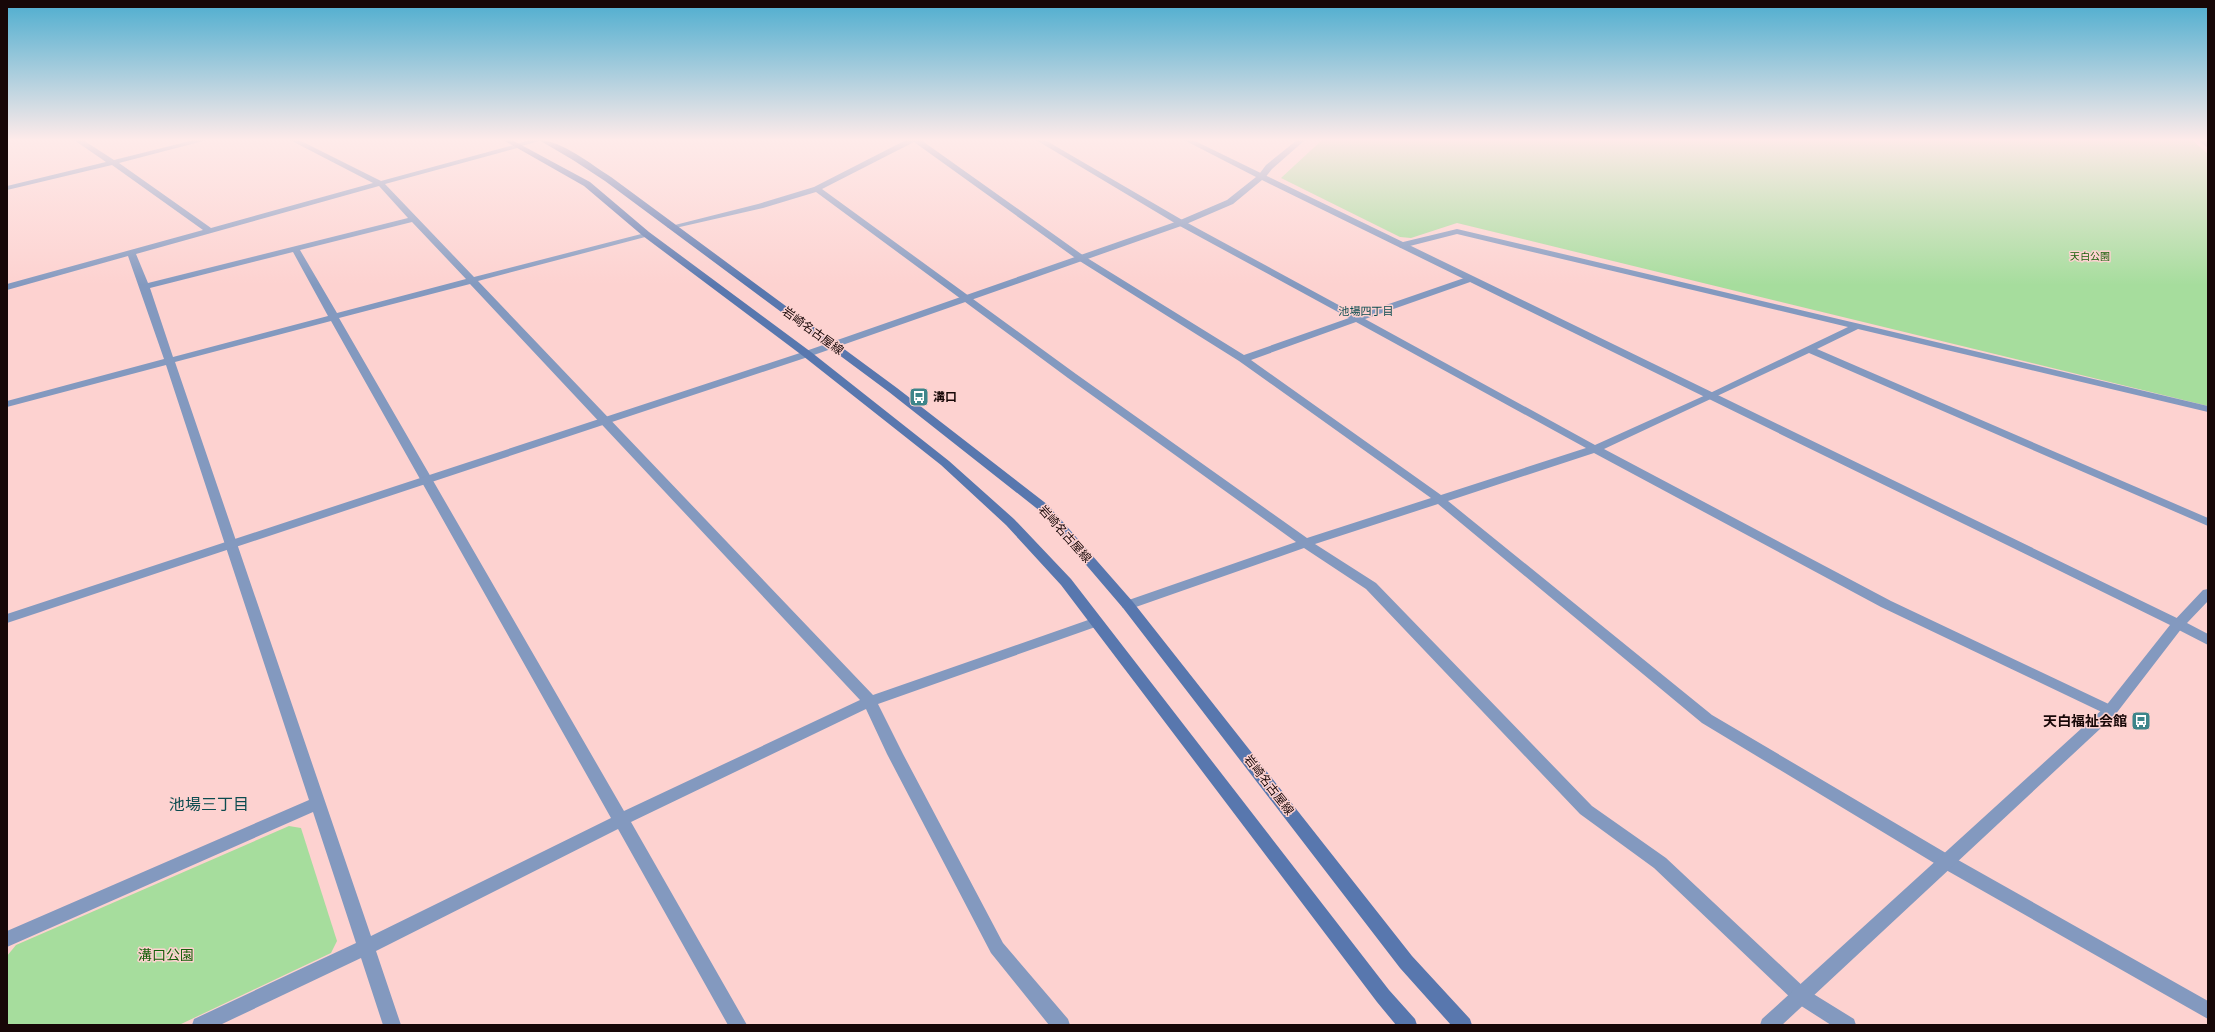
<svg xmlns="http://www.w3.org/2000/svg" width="2215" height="1032" font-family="'Varela Round','Noto Sans JP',sans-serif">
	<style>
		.green { fill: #a6dd9d }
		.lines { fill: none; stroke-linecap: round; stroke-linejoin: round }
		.minor { fill: #8399bf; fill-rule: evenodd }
		.tertiary { fill: #8399bf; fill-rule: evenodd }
		.secondary { fill: #5877ae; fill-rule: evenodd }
		.labels { text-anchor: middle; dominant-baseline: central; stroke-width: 3; stroke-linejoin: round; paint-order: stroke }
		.far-park-label { font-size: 10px; fill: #18600b; stroke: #fdd2d0 }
		.far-neighbourhood-label { font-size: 11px; fill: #0b4b4f; stroke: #fdd2d0 }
		.street-label { font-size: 12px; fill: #170707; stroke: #fdd2d0 }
		.poi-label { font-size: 12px; font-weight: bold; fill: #170707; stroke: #fdd2d0; text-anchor: start }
		.near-poi-label { font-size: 14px; font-weight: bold; fill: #170707; stroke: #fdd2d0; text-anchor: end }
		.near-park-label { font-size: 14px; fill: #18600b; stroke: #fdd2d0 }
		.near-neighbourhood-label { font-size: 16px; fill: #0b4b4f; stroke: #fdd2d0 }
	</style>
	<rect width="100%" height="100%" fill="#fdd2d0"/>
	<g class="green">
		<path d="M1322,140H2192L2208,154V406L1457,223L1411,238L1400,237L1281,178Z"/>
		<path d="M289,826L301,828L337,941L331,953L179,1025H7V956L16,945Z"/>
	</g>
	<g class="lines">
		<g class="minor">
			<path d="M74,140H83L114,160L194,140H207L119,163L211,228L373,183L290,140H299L381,181L521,143V147L385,184L474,277L649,232V236L478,281L873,695L1091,619H1101L1103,622L1101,625L878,704L903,754L1003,943L1068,1019L1070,1025H1049L991,953L887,754L866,709L631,822L747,1025H728L618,829L376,951L401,1025H383L361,958L220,1025H192L194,1019L356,943L313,812L7,947V931L309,800L166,365L7,407V401L164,359L128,256L7,290V284L203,230L112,165L7,190V186L106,162ZM379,186L408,218L148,283L136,254ZM412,222L466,279L337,313L300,250ZM293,252L328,316L173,357L150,288ZM470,284L860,700L624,811L339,318ZM331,321L611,818L371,936L175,362Z"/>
			<path d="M906,140H921L1084,256L1244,355L1349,318L1178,225L1036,140H1045L1184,221L1357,315L1467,277H1473V281L1365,319L1595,445L1708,394L1848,327L1457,234L1402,248L1399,247V243L1457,229L2208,406V412L1858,329L1817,349L2208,518V526L1809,353L1604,449L1891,601L2115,707L2117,711L2115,715L2110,716L1881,607L1594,453L1448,501L1712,715L1951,856L2208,1001V1019L1939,866L1702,723L1438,504L1315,544L1376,583L1592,806L1666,858L1807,990L1854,1019L1856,1025H1831L1795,1002L1654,868L1580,814L1366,589L1304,548L1133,608H1123L1121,605L1123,602L1296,542L1068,378L816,192L763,208L671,229L667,227L758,204L814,187ZM914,142L1078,260L1239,361L1431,498L1307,538L1076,374L822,189ZM1356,322L1586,448L1441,495L1251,360Z"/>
			<path d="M1297,140H1305L1272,169L1264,179H1258L1257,177L1266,165Z"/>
			<path d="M2198,140H2206L2208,142V148Z"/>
			<path d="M2208,589V601L2187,623L2208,634V645L2173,627L2171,624L2203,590Z"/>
		</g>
		<g class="tertiary">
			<path d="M529,140H543L518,147L514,145Z"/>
			<path d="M1184,140H1193L2183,621L2185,624L2115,715L1782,1025H1760L1762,1019L2105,707L2170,625L1262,180L1233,204L1184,225L971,300L811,356L7,623V614L803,352L1178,221L1227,200L1256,177Z"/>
		</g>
		<g class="secondary">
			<path d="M503,140H512L590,182L649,232L811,352L949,461L1014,519L1071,579L1389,990L1415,1019L1417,1025H1396L1377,1002L1061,585L1006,525L941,465L803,356L643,236L584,186Z"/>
			<path d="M539,140C561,140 592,165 611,177L897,388L1048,505L1133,602L1412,956L1470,1019L1472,1025H1451L1400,968L1123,608L1040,511L889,392L605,181L573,160Z"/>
		</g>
	</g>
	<linearGradient id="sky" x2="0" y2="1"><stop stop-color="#4dadcf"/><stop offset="0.49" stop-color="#feebea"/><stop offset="1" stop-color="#feebea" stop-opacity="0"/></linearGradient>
	<rect width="2215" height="285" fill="url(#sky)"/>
	<defs>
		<g id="bus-square" transform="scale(1)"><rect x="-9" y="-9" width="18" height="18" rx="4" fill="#3d858a" stroke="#fdd2d0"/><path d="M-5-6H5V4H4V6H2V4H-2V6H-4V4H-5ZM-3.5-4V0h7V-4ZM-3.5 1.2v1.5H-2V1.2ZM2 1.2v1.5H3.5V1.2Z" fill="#fff"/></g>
	</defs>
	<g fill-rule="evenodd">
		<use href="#bus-square" x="919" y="397"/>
		<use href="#bus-square" x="2141" y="721"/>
	</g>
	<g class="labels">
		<g class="far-park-label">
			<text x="2090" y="257">天白公園</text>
		</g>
		<g class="far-neighbourhood-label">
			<text x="1366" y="311">池場四丁目</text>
		</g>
		<g class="street-label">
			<text transform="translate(813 331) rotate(36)">岩崎名古屋線</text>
			<text transform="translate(1065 534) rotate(48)">岩崎名古屋線</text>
			<text transform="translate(1269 785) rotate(52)">岩崎名古屋線</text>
		</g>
		<g class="poi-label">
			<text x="933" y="397">溝口</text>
		</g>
		<g class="near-poi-label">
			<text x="2127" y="721">天白福祉会館</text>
		</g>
		<g class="near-park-label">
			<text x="166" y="955">溝口公園</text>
		</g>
		<g class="near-neighbourhood-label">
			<text x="209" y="805">池場三丁目</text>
		</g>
	</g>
	<rect width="2215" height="1032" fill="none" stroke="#170707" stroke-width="16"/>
</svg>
